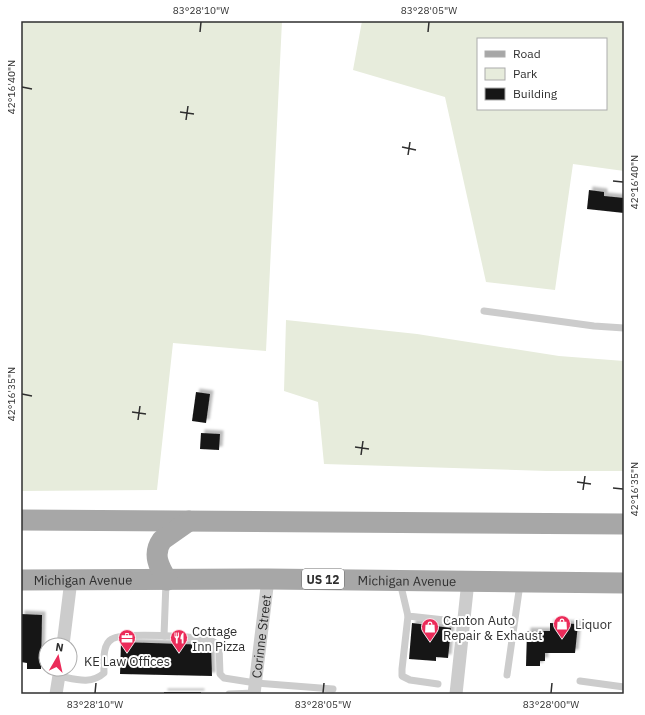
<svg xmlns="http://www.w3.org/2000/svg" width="645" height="715" font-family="'IBM Plex Sans',sans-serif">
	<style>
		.green { fill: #e7ecdc; fill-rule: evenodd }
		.building { fill: #161616; filter: url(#shadow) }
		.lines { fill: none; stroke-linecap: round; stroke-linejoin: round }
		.lane { stroke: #ccc; stroke-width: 7 }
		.street { stroke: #ccc; stroke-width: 13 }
		.primary { stroke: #a7a7a7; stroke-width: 21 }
		.ticks { fill: none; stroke: #2f2f2f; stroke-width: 1.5 }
		.labels { text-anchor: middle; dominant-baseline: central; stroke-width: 4; stroke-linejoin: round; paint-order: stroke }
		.shield { fill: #fff; stroke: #6d6d6d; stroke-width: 1 }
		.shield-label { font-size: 12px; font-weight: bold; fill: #2f2f2f }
		.street-label { font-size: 13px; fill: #2f2f2f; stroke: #fff }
		.poi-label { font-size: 13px; fill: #2f2f2f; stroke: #fff; text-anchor: start }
		.neatline { fill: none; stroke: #2f2f2f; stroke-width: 1.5 }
		.ticks-label { font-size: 10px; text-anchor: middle; fill: #2f2f2f }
	</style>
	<defs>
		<filter id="shadow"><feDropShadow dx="3.5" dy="-3.5" stdDeviation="1" flood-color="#0004"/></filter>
	</defs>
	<rect width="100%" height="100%" fill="#fff"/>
	<g class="green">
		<path d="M21,21H282L266,351L173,343L157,490L21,491Z"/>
		<path d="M362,21H624V171L573,164L555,290L486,282L445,97L353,70ZM478,39H606V109H478Z"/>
		<path d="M286,320L417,334L559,356L624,361V471H547L324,464L318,402L284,391Z"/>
	</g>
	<g class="building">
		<path d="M589,190L604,192V196L624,198V213L587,209Z"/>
		<path d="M196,392L210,394L206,423L192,421Z"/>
		<path d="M201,433L220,434L219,450L200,449Z"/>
		<path d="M21,614L42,615L41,669H27V663L21,662Z"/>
		<path d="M412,623L451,628L448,658L436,657V661L409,659Z"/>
		<path d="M550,623L578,624L575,653H545V661H540V666H526L527,631H550Z"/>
		<path d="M121,642L211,645L212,676L120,674Z"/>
		<rect x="164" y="692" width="37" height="2"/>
	</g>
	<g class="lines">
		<g class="lane">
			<path d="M484,311L594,326L624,328"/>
			<path d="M400,582L408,616L463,622"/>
			<path d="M408,616L402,669V676L410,680L438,684"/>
			<path d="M164,636L166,582"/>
			<path d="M507,675L520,584"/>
			<path d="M59,676C75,679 91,685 104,673C104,663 102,644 112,639C122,632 199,636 212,641C215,642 217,644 219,646L220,674L224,678L256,683L333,689"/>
			<path d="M580,681L624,687"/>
			<path d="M229,694L255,693"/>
		</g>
		<g class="street">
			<path d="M63,645L71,580"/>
			<path d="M56,694L60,669"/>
			<path id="s1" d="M254,694L268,579"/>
			<path d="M456,694L468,581"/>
		</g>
		<g class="primary">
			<path d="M21,520L624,524"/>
			<path id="s2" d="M21,580L268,579L624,583"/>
			<path d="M167,580C159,567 152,554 162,540L189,521"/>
		</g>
	</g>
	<path class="ticks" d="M200,32L201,22M428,32L429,22M22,87L32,89M180,112L194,114M186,120L188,106M402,147L416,150M408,155L410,142M613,181L623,182M22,394L32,396M132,412L146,414M138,420L140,406M355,447L369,449M361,455L363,441M577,482L591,484M613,488L623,489M583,490L585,476M95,693L96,683M323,693L324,683M551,693L552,683"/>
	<defs>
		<g id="shop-pin" transform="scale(0.9)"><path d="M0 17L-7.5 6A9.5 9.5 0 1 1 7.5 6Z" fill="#eb2b59" stroke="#fff"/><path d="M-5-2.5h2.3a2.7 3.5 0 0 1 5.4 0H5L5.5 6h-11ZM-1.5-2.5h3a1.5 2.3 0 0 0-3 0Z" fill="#fff"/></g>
		<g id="office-pin" transform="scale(0.9)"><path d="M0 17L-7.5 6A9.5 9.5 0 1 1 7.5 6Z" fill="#eb2b59" stroke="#fff"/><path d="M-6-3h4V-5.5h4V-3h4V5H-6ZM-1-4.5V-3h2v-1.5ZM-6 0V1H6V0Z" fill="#fff"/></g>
		<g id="restaurant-pin" transform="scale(0.9)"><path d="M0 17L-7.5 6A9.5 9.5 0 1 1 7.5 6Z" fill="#eb2b59" stroke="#fff"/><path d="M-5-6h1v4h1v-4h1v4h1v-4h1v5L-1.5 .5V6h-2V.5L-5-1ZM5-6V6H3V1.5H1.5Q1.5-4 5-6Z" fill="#fff"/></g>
	</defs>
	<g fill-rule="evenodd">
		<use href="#shop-pin" x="562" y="624"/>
		<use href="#shop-pin" x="430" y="627"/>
		<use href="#office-pin" x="127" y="638"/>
		<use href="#restaurant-pin" x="179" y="638"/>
	</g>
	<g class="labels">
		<rect class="shield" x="302" y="569" width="42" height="20" rx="3"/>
		<g class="shield-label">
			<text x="323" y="579">US 12</text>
		</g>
		<g class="street-label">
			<text stroke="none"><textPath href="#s2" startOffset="62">Michigan Avenue</textPath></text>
			<text stroke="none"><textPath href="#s2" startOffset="386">Michigan Avenue</textPath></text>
			<text stroke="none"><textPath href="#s1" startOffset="58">Corinne Street</textPath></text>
		</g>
		<g class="poi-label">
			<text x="443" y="620">Canton Auto<tspan x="443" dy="15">Repair &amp; Exhaust</tspan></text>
			<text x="575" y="624">Liquor</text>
			<text x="192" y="631">Cottage<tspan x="192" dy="15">Inn Pizza</tspan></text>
			<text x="127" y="661" text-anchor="middle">KE Law Offices</text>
		</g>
	</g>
	<rect width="645" height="715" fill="none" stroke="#ffffff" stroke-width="44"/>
	<rect x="477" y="38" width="130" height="72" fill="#ffffff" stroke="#acacac"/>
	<rect x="485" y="51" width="20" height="6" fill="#a7a7a7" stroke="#acacac"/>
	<text x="513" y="58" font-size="12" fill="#2f2f2f">Road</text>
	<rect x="485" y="68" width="20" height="12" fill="#e7ecdc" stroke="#acacac"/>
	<text x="513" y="78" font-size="12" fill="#2f2f2f">Park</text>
	<rect x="485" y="88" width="20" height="12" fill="#161616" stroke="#acacac"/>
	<text x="513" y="98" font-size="12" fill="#2f2f2f">Building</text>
	<g transform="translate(58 657) rotate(9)"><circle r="19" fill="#ffffff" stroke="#acacac"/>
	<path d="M0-3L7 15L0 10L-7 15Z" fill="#eb2b59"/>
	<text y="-6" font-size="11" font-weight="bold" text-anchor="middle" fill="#2f2f2f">N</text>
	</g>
	<rect x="22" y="22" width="601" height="671" class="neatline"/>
	<g class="ticks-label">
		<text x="201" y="14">83°28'10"W</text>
		<text x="429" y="14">83°28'05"W</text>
		<text transform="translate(11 87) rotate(-90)" y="4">42°16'40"N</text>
		<text transform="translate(634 182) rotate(-90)" y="4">42°16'40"N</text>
		<text transform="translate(11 394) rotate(-90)" y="4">42°16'35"N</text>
		<text transform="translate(634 489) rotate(-90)" y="4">42°16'35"N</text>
		<text x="95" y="708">83°28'10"W</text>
		<text x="323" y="708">83°28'05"W</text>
		<text x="551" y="708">83°28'00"W</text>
	</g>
</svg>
